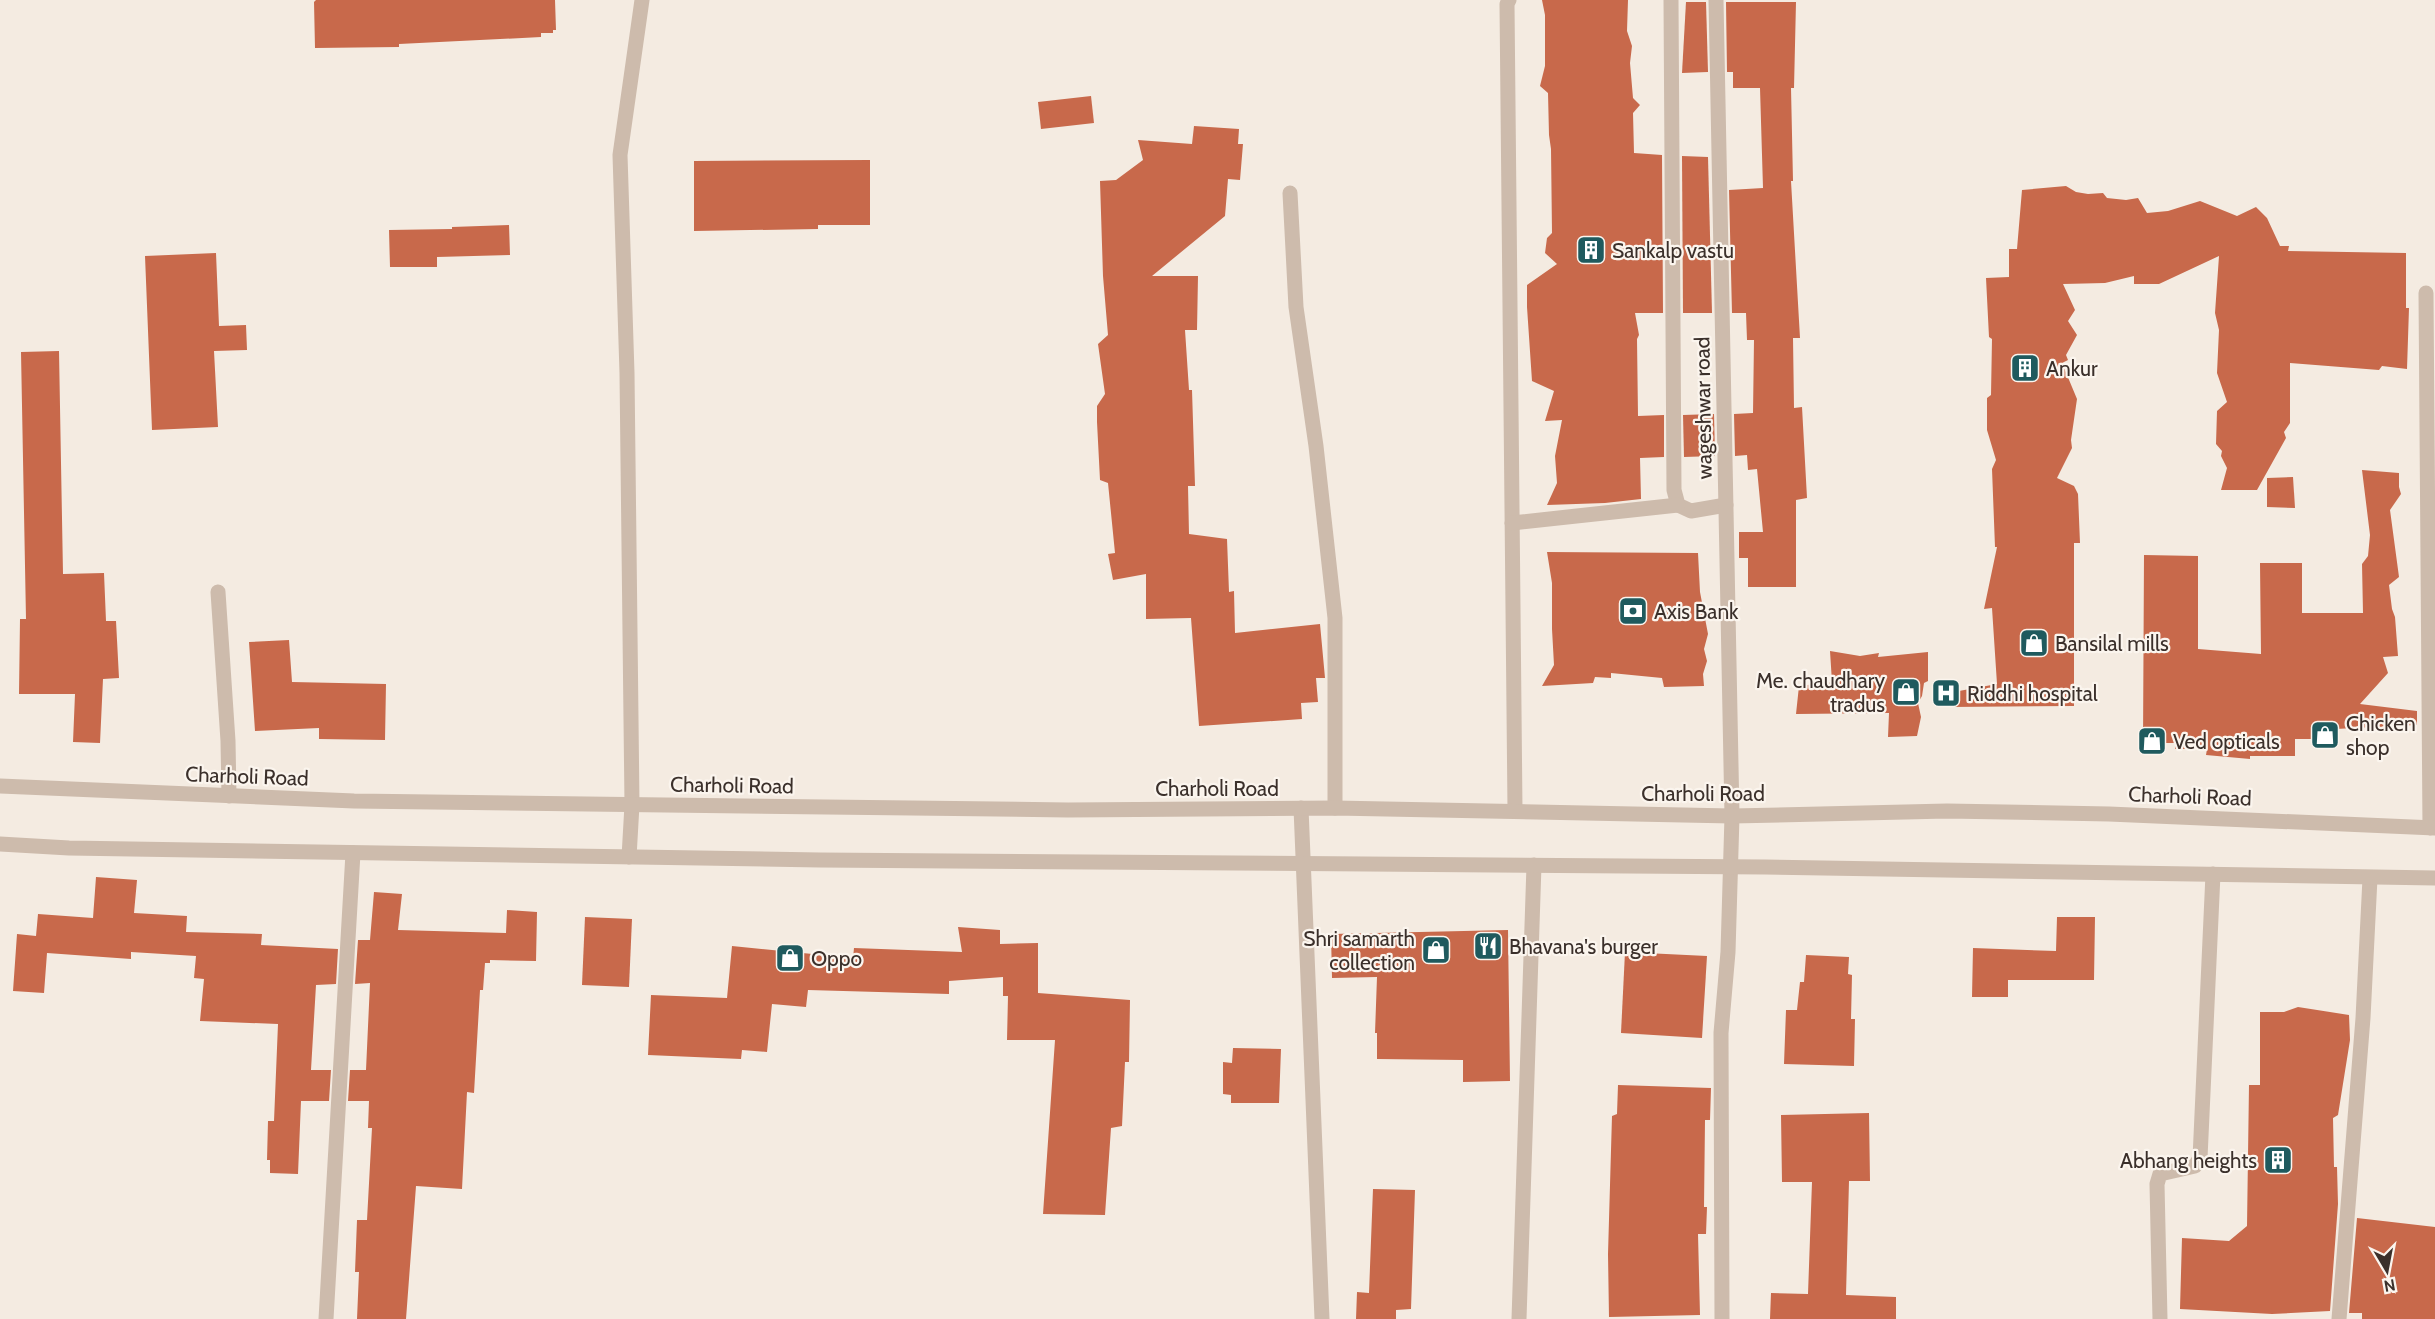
<svg xmlns="http://www.w3.org/2000/svg" width="2435" height="1319" font-family="Cabin,sans-serif">
	<style>
		.building { fill: #c8694b }
		.lines { fill: none; stroke-linecap: round; stroke-linejoin: round }
		.minor { stroke: #cdbbac; stroke-width: 15 }
		.tertiary { stroke: #cdbbac; stroke-width: 15 }
		.labels { text-anchor: middle; dominant-baseline: central; stroke-width: 4.5; stroke-linejoin: round; paint-order: stroke }
		.poi-label { font-size: 21px; fill: #3b302b; stroke: #fbf5ee; text-anchor: start }
		.street-label { font-size: 21px; fill: #3b302b; stroke: #fbf5ee }
	</style>
	<rect width="100%" height="100%" fill="#f4ebe1"/>
	<g class="building">
		<path d="M316,0H555L556,30H553V33H541V37L399,44V47L315,48L314,2Z"/>
		<path d="M1542,0H1628L1627,31L1632,46L1630,63L1633,98L1640,105L1633,113L1634,153L1662,155L1663,313H1635L1639,335L1637,339L1638,416L1664,415V457L1640,458L1641,499L1605,503L1547,505L1557,483L1555,456L1562,420L1545,421L1554,391L1532,381L1527,307V285L1557,264L1545,253L1547,238L1552,233L1551,149L1549,135L1548,93L1540,86L1545,66V15Z"/>
		<path d="M1686,2H1706L1708,72L1682,73Z"/>
		<path d="M1726,2H1796L1794,88H1791L1793,181H1791L1800,338H1793L1794,408L1802,407L1807,498L1796,500V587H1748V558H1739V532H1763L1757,469L1748,470L1747,455L1735,456L1734,414L1753,413L1754,340H1747L1746,313H1732L1729,190L1763,188L1760,88H1733V72H1727Z"/>
		<path d="M1091,96L1094,123L1041,129L1038,102Z"/>
		<path d="M1194,126L1239,129L1238,144H1243L1240,180L1228,179L1225,216L1152,276H1198L1197,330H1185L1189,390H1192L1195,486H1188L1189,534L1227,539L1229,592L1234,591L1235,633L1320,624L1325,678H1316L1318,702L1301,703L1302,719L1199,726L1191,618L1146,619V574L1113,580L1108,554L1115,553L1108,483L1100,480L1097,422V406L1105,394L1098,344L1108,335L1103,276L1100,181L1116,180L1143,160L1138,140L1192,144Z"/>
		<path d="M1682,156L1708,157L1712,313H1683Z"/>
		<path d="M870,160V225H818V229L694,231V161Z"/>
		<path d="M2066,186L2076,192L2088,194L2103,193L2107,198L2126,200L2138,198L2147,213L2168,211L2200,201L2237,216L2256,207L2267,218L2280,246H2289L2288,251L2406,253V308H2409L2407,369L2382,366L2379,370L2290,363V423L2284,432L2286,438L2257,490H2221L2227,468L2221,456L2222,451L2216,444L2217,411L2227,402L2217,373L2219,330L2215,313L2219,256L2159,284H2134V276L2105,283L2063,284L2075,310L2068,321L2077,335L2066,355L2068,360L2062,363L2077,399L2071,440L2072,448L2057,478L2074,486L2078,494L2080,543H2074V706L1949,707L1948,693L1997,684L1992,608L1984,609L1997,547H1995L1992,469L1996,460L1987,430V398L1991,395L1992,339L1989,337L1986,278L2009,277V249H2017L2022,190Z"/>
		<path d="M509,225L510,255L437,257V267H390L389,230L452,229V227Z"/>
		<path d="M216,253L219,326L246,325L247,350L214,351L218,427L152,430L145,256Z"/>
		<path d="M59,351L63,574L104,573L106,621H116L119,678L103,679L100,743L73,742L75,694H19L20,619H26L21,352Z"/>
		<path d="M1714,414L1715,456L1684,457L1683,415Z"/>
		<path d="M2362,470L2399,473V487L2401,494L2390,510L2399,577L2389,585L2392,609L2395,617L2398,656L2383,657L2388,673L2360,704L2417,711V725L2315,730V739H2295V756H2250V759L2206,755L2207,749H2175V743H2143L2144,555L2198,556V649L2261,654L2260,563H2302V613H2363L2362,564L2368,556L2370,535Z"/>
		<path d="M2293,477L2295,508L2267,507V478Z"/>
		<path d="M1547,552L1698,553L1700,592L1708,634L1704,649L1707,661L1703,674L1704,686L1664,687L1662,678L1611,673V678L1595,677L1593,683L1542,686L1554,665L1552,629V583Z"/>
		<path d="M289,640L292,682L386,684L385,740L319,739V728L255,731L249,642Z"/>
		<path d="M1830,651L1860,656L1879,653L1878,657L1928,652V681L1924,683L1922,696L1918,703L1921,717L1917,736L1888,737L1889,713L1796,714L1799,686L1832,682Z"/>
		<path d="M96,877L137,880L134,913L187,916L186,932L262,934L261,945L338,949L336,984L316,985L311,1070H331L329,1101H301L298,1174L270,1173V1160H267L268,1121H274L278,1024L200,1021L204,979L194,978L196,956L131,952V959L47,953L44,993L13,991L17,934L36,936L38,914L93,918Z"/>
		<path d="M374,892L402,894L398,930L506,933L507,910L537,912L536,961L490,960V963H485L483,990H480L474,1093L467,1092L462,1189L416,1186L406,1319H357L359,1272H355L357,1220H367L372,1128H368L369,1101H348L350,1070H366L370,983L355,984L358,940H370Z"/>
		<path d="M585,917L632,919L629,987L582,985Z"/>
		<path d="M2057,917H2095L2094,980H2008V997H1972L1973,948L2056,951Z"/>
		<path d="M958,927L1000,930V944L1038,943V993L1130,1000L1129,1062H1125L1122,1126L1111,1128L1105,1215L1043,1214L1055,1040H1007L1008,996H1003V977L949,981V994L808,990L806,1007L772,1004L767,1052L742,1050L741,1059L648,1055L651,995L727,998L732,946L853,958L854,948L962,952Z"/>
		<path d="M1508,930L1510,1081L1463,1082V1060L1377,1059V1033H1375L1377,977L1332,978L1331,934Z"/>
		<path d="M1625,952L1707,956L1702,1038L1621,1033Z"/>
		<path d="M1806,955L1849,957L1848,974L1852,975L1851,1019H1855L1854,1066L1784,1064L1786,1010H1797L1800,982H1804Z"/>
		<path d="M2298,1007L2349,1015L2350,1040L2338,1115L2333,1118L2334,1167H2337L2338,1204L2330,1311L2272,1314L2180,1309L2182,1238L2229,1241L2247,1226L2249,1085H2260V1012H2284Z"/>
		<path d="M1233,1048L1281,1049L1279,1103H1231V1095L1223,1094V1062L1232,1063Z"/>
		<path d="M1618,1085L1711,1088L1710,1120H1705L1704,1207H1707L1706,1234H1698L1700,1315L1609,1317L1608,1254L1612,1116L1617,1114Z"/>
		<path d="M1869,1113L1870,1181H1849L1846,1295L1896,1297V1319H1770L1771,1293L1808,1294L1812,1182H1782L1781,1115Z"/>
		<path d="M1373,1189L1415,1190L1411,1309L1396,1310V1319H1356L1357,1292L1369,1293Z"/>
		<path d="M2357,1218L2435,1227V1319H2362V1313H2349Z"/>
	</g>
	<g class="lines">
		<g class="minor">
			<path d="M1509,0L1507,4L1515,810"/>
			<path d="M1671,0L1674,490L1678,505L1691,511L1726,505"/>
			<path d="M1716,0L1732,816L1728,952L1721,1033L1722,1319"/>
			<path d="M1290,193L1296,307L1316,446L1335,618V808"/>
			<path d="M2426,293L2430,828"/>
			<path d="M1512,523L1678,505"/>
			<path d="M218,592L228,741L229,796"/>
			<path d="M1301,808L1322,1319"/>
			<path d="M629,857L632,805L627,373L620,155L642,0"/>
			<path d="M326,1319L353,853"/>
			<path d="M1519,1319L1534,865"/>
			<path d="M2160,1319L2157,1184L2160,1174L2195,1166L2200,1158L2213,874"/>
			<path d="M2339,1319L2363,1018L2370,878"/>
		</g>
		<g class="tertiary">
			<path d="M0,786L354,801L1068,810L1335,808L1732,816L1947,811L2109,814L2435,828"/>
			<path d="M0,844L69,848L820,860L1765,867L2435,878"/>
		</g>
	</g>
	<defs>
		<g id="building-square" transform="scale(1.5)"><rect x="-9" y="-9" width="18" height="18" rx="4" fill="#1f5a5e" stroke="#fbf5ee"/><path d="M-4-6H4V6H1V3H-1V6H-4ZM-2.5-4.3h1.7v1.8h-1.7ZM.8-4.3h1.7v1.8H.8ZM-2.5-1h1.7V.8h-1.7ZM.8-1h1.7V.8H.8Z" fill="#fff"/></g>
		<g id="bank-square" transform="scale(1.5)"><rect x="-9" y="-9" width="18" height="18" rx="4" fill="#1f5a5e" stroke="#fbf5ee"/><path d="M-6-4H6V4H-6ZM0-2.3a2.3 2.3 0 1 0 0 4.6a2.3 2.3 0 1 0 0-4.6Z" fill="#fff"/></g>
		<g id="shop-square" transform="scale(1.5)"><rect x="-9" y="-9" width="18" height="18" rx="4" fill="#1f5a5e" stroke="#fbf5ee"/><path d="M-5-2.5h2.3a2.7 3.5 0 0 1 5.4 0H5L5.5 6h-11ZM-1.5-2.5h3a1.5 2.3 0 0 0-3 0Z" fill="#fff"/></g>
		<g id="hospital-square" transform="scale(1.5)"><rect x="-9" y="-9" width="18" height="18" rx="4" fill="#1f5a5e" stroke="#fbf5ee"/><path d="M-5-5h3v3.5h4V-5h3V5h-3V1.5h-4V5h-3Z" fill="#fff"/></g>
		<g id="restaurant-square" transform="scale(1.5)"><rect x="-9" y="-9" width="18" height="18" rx="4" fill="#1f5a5e" stroke="#fbf5ee"/><path d="M-5-6h1v4h1v-4h1v4h1v-4h1v5L-1.5 .5V6h-2V.5L-5-1ZM5-6V6H3V1.5H1.5Q1.5-4 5-6Z" fill="#fff"/></g>
	</defs>
	<g fill-rule="evenodd">
		<use href="#building-square" x="1591" y="250"/>
		<use href="#building-square" x="2025" y="368"/>
		<use href="#bank-square" x="1633" y="611"/>
		<use href="#shop-square" x="2034" y="643"/>
		<use href="#shop-square" x="1906" y="692"/>
		<use href="#hospital-square" x="1946" y="693"/>
		<use href="#shop-square" x="2325" y="735"/>
		<use href="#shop-square" x="2152" y="741"/>
		<use href="#restaurant-square" x="1488" y="946"/>
		<use href="#shop-square" x="1436" y="950"/>
		<use href="#shop-square" x="790" y="958"/>
		<use href="#building-square" x="2278" y="1160"/>
	</g>
	<g class="labels">
		<g class="poi-label">
			<text x="1612" y="250">Sankalp vastu</text>
			<text x="2046" y="368">Ankur</text>
			<text x="1654" y="611">Axis Bank</text>
			<text x="2055" y="643">Bansilal mills</text>
			<text x="1885" y="680" text-anchor="end">Me. chaudhary<tspan x="1885" dy="24">tradus</tspan></text>
			<text x="1967" y="693">Riddhi hospital</text>
			<text x="2346" y="723">Chicken<tspan x="2346" dy="24">shop</tspan></text>
			<text x="2173" y="741">Ved opticals</text>
			<text x="1415" y="938" text-anchor="end">Shri samarth<tspan x="1415" dy="24">collection</tspan></text>
			<text x="1509" y="946">Bhavana's burger</text>
			<text x="811" y="958">Oppo</text>
			<text x="2257" y="1160" text-anchor="end">Abhang heights</text>
		</g>
		<g class="street-label">
			<text transform="translate(1703 408) rotate(-91)">wageshwar road</text>
			<text transform="translate(247 776) rotate(2)">Charholi Road</text>
			<text transform="translate(732 785) rotate(1)">Charholi Road</text>
			<text x="1217" y="788">Charholi Road</text>
			<text x="1703" y="793">Charholi Road</text>
			<text transform="translate(2190 796) rotate(2)">Charholi Road</text>
		</g>
	</g>
	<g transform="translate(2387 1271) rotate(170)" stroke="#fbf5ee" stroke-width="4.5" paint-order="stroke">
	<path d="M0-4.5L10 22L0 15L-10 22Z" fill="#3b302b"/>
	<text y="-9" font-size="16" font-weight="bold" text-anchor="middle" fill="#3b302b">N</text>
	</g>
</svg>
